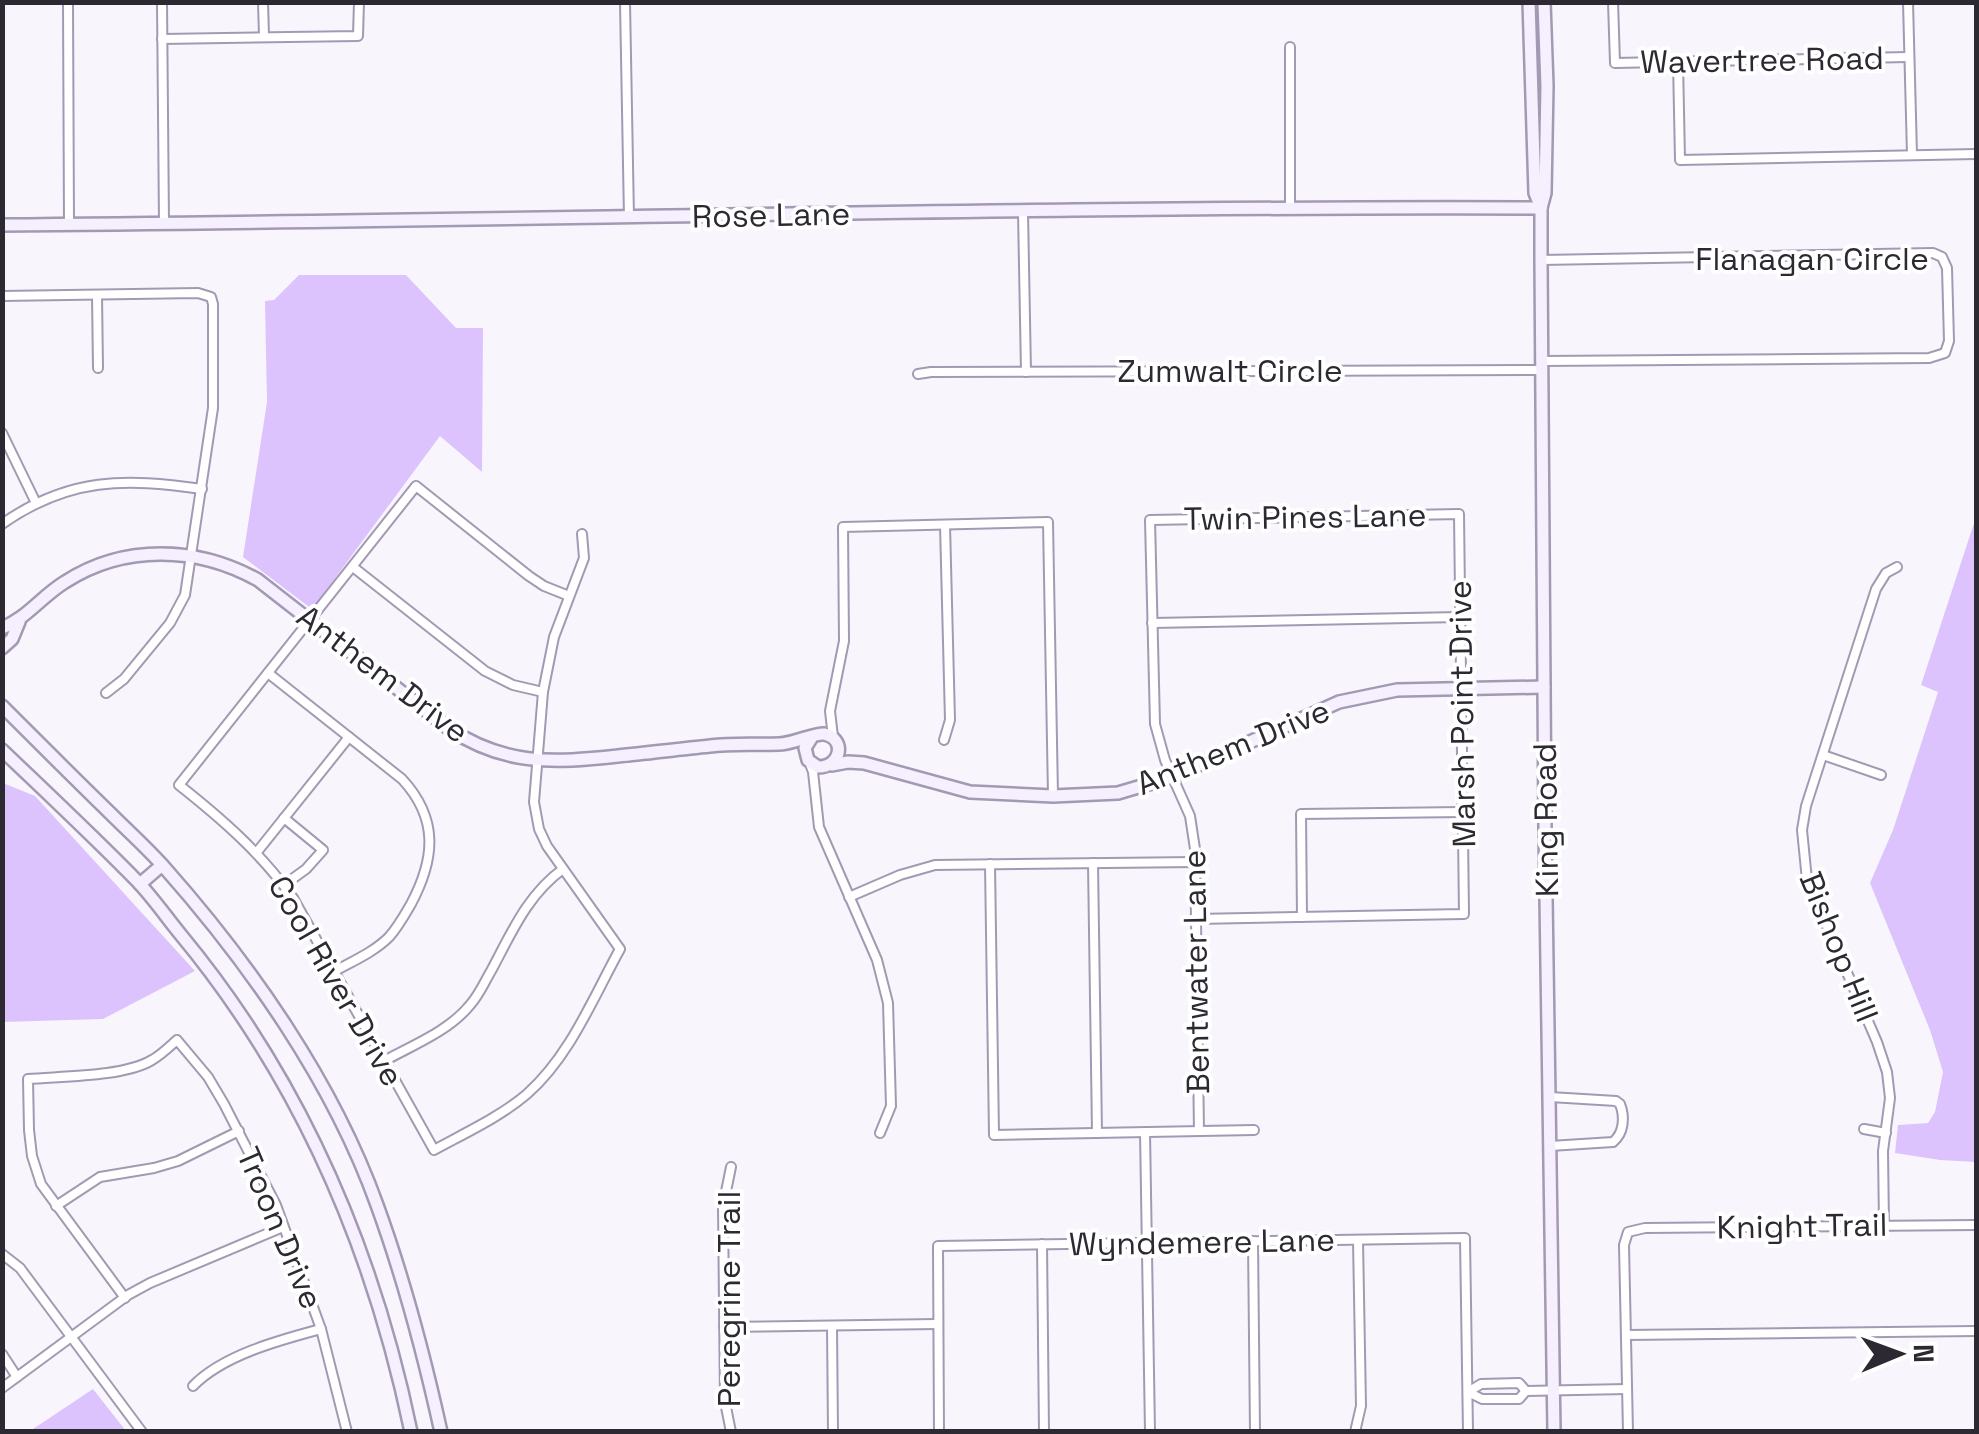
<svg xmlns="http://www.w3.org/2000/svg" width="1979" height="1434" font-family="'Space Grotesk',sans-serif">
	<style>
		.green { fill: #dcc3fe }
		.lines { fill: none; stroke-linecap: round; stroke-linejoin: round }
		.street-casing { stroke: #a499b3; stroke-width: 12 }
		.secondary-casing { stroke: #a499b3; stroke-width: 16 }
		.street { stroke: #fff; stroke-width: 8 }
		.secondary { stroke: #f5effe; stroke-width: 11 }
		.labels { text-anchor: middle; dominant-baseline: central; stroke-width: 8; stroke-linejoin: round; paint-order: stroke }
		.street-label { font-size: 32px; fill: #2d2933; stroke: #fff }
	</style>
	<rect width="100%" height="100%" fill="#f8f6fc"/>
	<g class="green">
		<path d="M299,275H406L456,328H483L482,472L440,436L316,604L309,607L243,557L267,402L265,301L274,300Z"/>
		<path d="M1976,517V1162L1940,1160L1895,1153L1898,1125L1928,1123L1935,1112L1943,1072L1930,1030L1870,883L1893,830L1938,692L1921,685Z"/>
		<path d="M3,783L35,796L195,971L103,1019L3,1022Z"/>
		<path d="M93,1389L126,1431H30Z"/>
	</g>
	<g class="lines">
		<g class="street-casing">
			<g id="street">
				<path d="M68,2L69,225"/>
				<path d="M162,2L164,224"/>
				<path d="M263,2L264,36"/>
				<path d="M625,2L629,218"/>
				<path d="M1613,2L1615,63L1908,57"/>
				<path d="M1908,2L1912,155"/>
				<path d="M162,39L358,36L359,2"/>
				<path d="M1290,47V207"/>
				<path d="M1678,62L1680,160L1976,154"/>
				<path d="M1023,212L1026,372"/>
				<path d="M1541,260L1933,253L1942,257L1947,268L1949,341L1945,353L1929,358L1542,361"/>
				<path d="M97,295L98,368"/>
				<path d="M2,296L198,293L211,297L213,304V408L185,595L170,623L124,679L106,693"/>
				<path d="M918,374L931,372L1542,370"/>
				<path d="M2,433L36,503"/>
				<path d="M2,524C69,477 125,478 202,489"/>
				<path d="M353,567L485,671L513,685L543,692"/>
				<path d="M569,596L544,586L529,576L416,486L179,785C222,819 261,853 293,898L434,1150C465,1133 500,1117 527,1094C570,1056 593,998 620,949L547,846L539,829L534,802L543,692L554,637L584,558L582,534"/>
				<path d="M1152,623L1460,617"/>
				<path d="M268,673L402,779C439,819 435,859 411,904C404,916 398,927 389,937C374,952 353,961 335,971"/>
				<path d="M833,737L830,711L844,641L843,527L1048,522L1053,796"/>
				<path d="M944,740L950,720L945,525"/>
				<path d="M1823,755L1881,775"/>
				<path d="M810,764L813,772L819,827L877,960L888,1003L891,1106L880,1133"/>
				<path d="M284,818L323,850L306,869L284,885"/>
				<path d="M257,852L349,737"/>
				<path d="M1093,863L1097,1133"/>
				<path d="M990,864L994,1135L1254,1130"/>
				<path d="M849,897L900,875L935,865L1196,862"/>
				<path d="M1302,917L1301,814L1463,812"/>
				<path d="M1196,919L1464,914L1459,514L1150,520L1155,724L1165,760L1190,816L1195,849L1199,1131"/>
				<path d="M384,1061C413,1045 449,1031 470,1005C479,995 484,983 491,971C511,934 527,895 563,869"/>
				<path d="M1550,1097L1616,1101L1620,1104C1625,1117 1624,1133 1613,1142L1550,1146"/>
				<path d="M1864,1129L1886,1133"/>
				<path d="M1145,1132L1150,1432"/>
				<path d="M56,1206L100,1177L154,1168L178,1161L239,1131"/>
				<path d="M1884,1225L1883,1151L1890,1098L1887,1072L1877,1042L1807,880L1802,830L1806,806L1876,589L1886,573L1897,567"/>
				<path d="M1253,1241L1255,1432"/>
				<path d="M1042,1244L1044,1432"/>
				<path d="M2,1254L20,1268L142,1432"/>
				<path d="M125,1298L41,1184L32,1156L29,1130L28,1079C62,1076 124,1077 152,1060C161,1055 169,1047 177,1040L208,1077L224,1104L276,1205L321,1329L347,1432"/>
				<path d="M832,1326L833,1432"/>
				<path d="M724,1327L937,1324"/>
				<path d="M1626,1335L1976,1331"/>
				<path d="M2,1354L17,1377"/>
				<path d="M193,1386C223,1355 280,1340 321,1329"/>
				<path d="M2,1388L128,1295L150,1283L283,1227"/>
				<path d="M1468,1392L1482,1399H1519L1526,1391L1627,1389"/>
				<path d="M1468,1392L1481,1384L1519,1383L1526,1391"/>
				<path d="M731,1432L725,1402L723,1206L731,1167"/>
				<path d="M939,1432L938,1246L1465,1238L1468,1432"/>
				<path d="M1355,1432L1361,1406L1358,1240"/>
				<path d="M1628,1432L1624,1245L1628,1232L1645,1228L1976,1225"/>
			</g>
		</g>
		<g class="secondary-casing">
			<g id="secondary">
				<path d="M1529,2L1535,193L1541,208"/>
				<path d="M1544,2L1547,86L1545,193L1541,208V260L1545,830L1554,1432"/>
				<path d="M2,225C515,221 1028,206 1541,208"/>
				<path d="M2,628C27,618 42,596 65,582C124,544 197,546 258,580L448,728C505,766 553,763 618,756C649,753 679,749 710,746C733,743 756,745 779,744C792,744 815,733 824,734C846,738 842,767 818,767L808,760L805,748L812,737"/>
				<path d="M2,648L12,639L19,622"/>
				<path d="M2,706C38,742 74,778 110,813C128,831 147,848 164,867C250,964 333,1082 377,1205C404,1279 424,1355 441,1432"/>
				<path d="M2,750C48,794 94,837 138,882C154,899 167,918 181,935C301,1080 373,1248 411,1432"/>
				<path d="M832,765L848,762L864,763L970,792L1053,796L1118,793L1172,777L1339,702L1397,690L1544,687"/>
				<path d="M140,884L162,865"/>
			</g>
		</g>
		<use href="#street" class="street"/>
		<use href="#secondary" class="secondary"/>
	</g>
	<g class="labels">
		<g class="street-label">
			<text transform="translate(1762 60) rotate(-1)">Wavertree Road</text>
			<text transform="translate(771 215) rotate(-1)">Rose Lane</text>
			<text x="1812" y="259">Flanagan Circle</text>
			<text x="1230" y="371">Zumwalt Circle</text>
			<text transform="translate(1305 517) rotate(-1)">Twin Pines Lane</text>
			<text transform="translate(383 674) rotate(37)">Anthem Drive</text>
			<text transform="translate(1462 714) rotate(-91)">Marsh Point Drive</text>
			<text transform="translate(1233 747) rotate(-22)">Anthem Drive</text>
			<text transform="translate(1546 820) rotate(-91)">King Road</text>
			<text transform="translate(1839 947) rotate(68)">Bishop Hill</text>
			<text transform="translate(1196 972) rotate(-91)">Bentwater Lane</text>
			<text transform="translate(336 981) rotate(60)">Cool River Drive</text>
			<text transform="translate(1802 1226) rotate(-1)">Knight Trail</text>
			<text transform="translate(280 1228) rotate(67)">Troon Drive</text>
			<text transform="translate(1202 1242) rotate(-1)">Wyndemere Lane</text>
			<text transform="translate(729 1299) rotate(-90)">Peregrine Trail</text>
		</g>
	</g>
	<rect width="1979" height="1434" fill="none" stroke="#2d2933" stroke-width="10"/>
	<g transform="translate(1899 1354) rotate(89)" stroke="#ffffff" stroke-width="8" paint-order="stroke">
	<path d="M0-8L18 38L0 25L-18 38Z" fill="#2d2933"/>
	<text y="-15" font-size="28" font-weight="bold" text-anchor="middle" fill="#2d2933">N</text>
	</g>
</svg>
